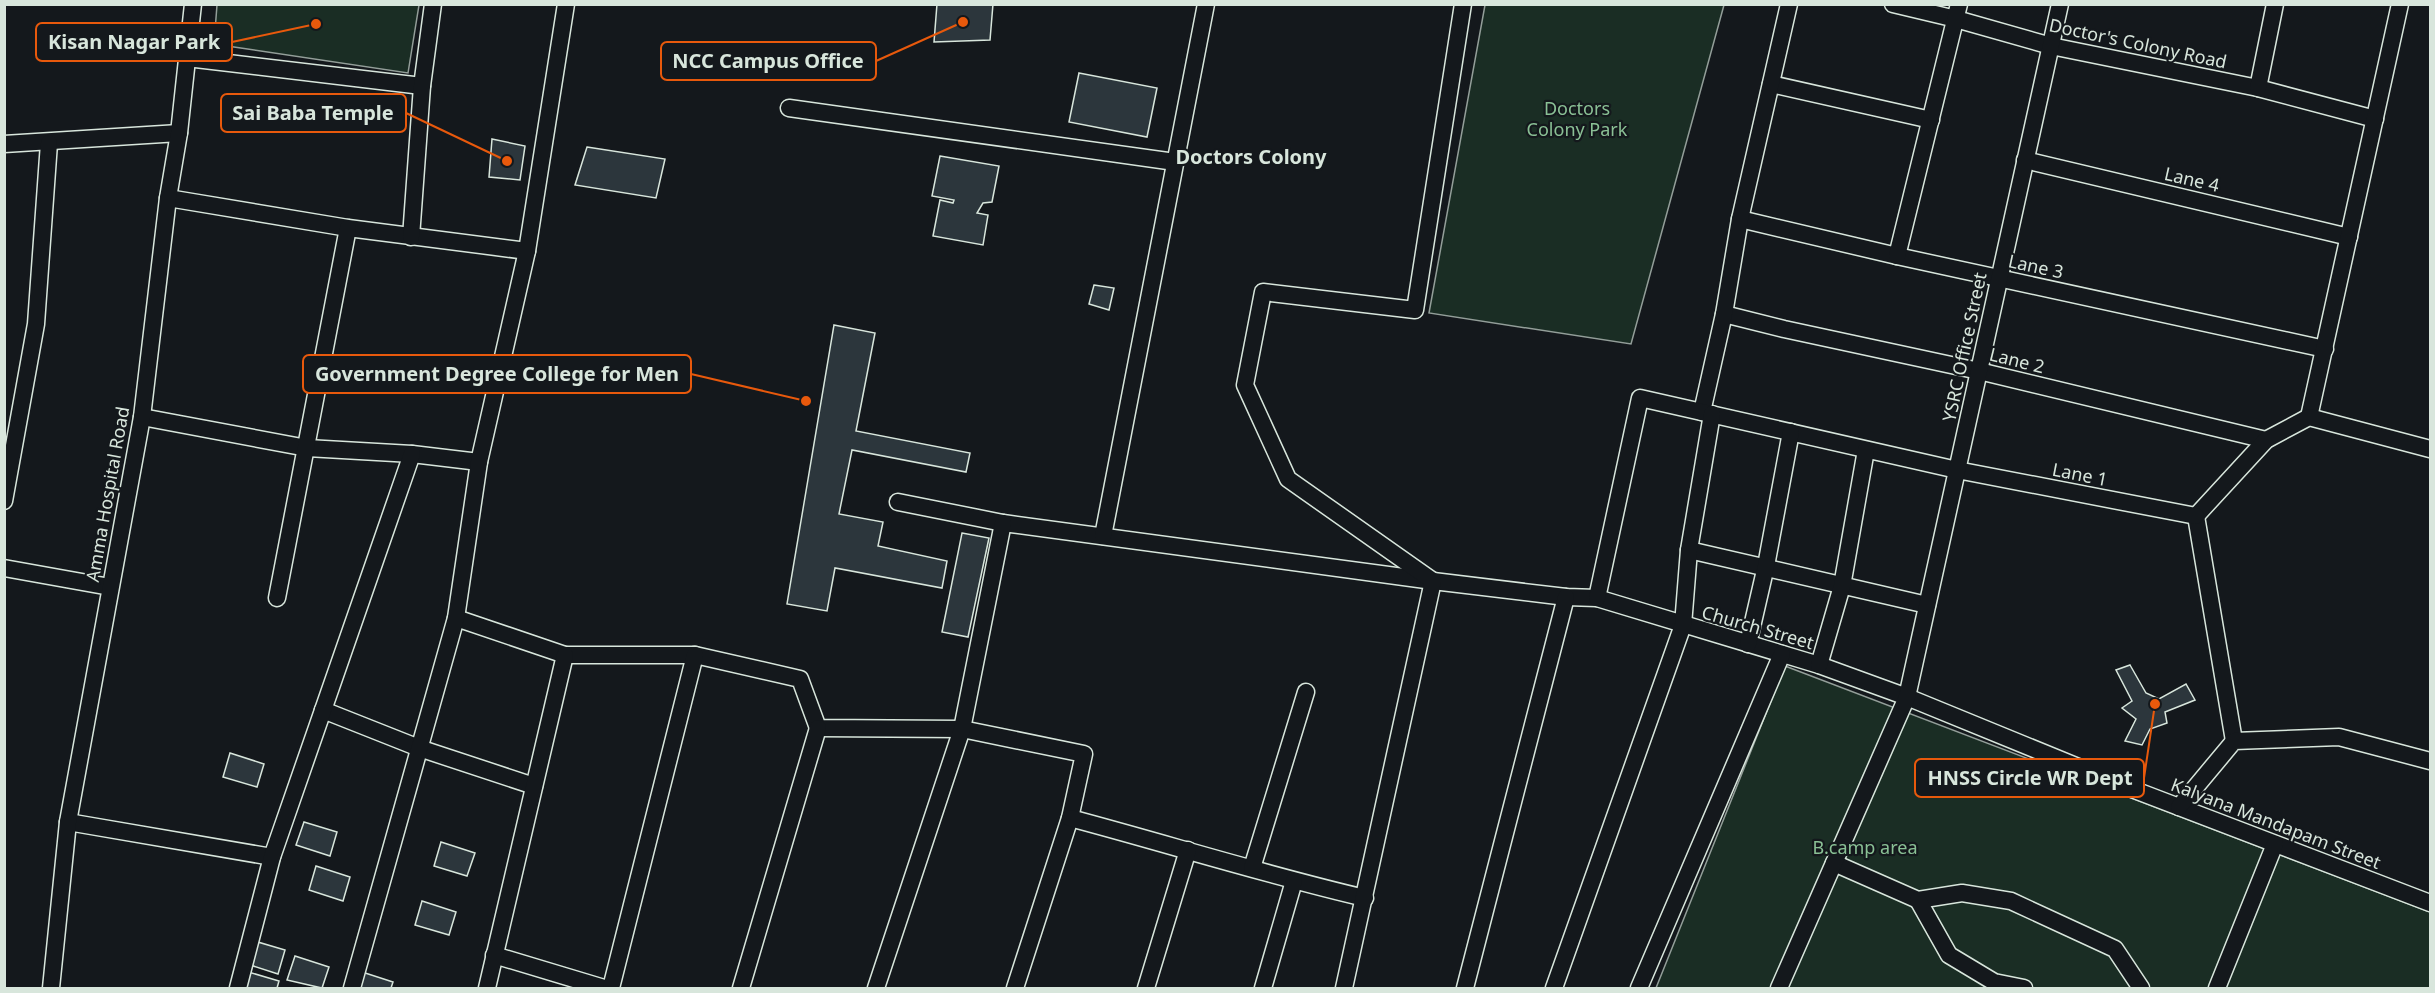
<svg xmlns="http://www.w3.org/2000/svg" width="2435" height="993" font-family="'Noto Sans',sans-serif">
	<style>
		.green { fill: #1a2d24; stroke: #939e99; stroke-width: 1.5 }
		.building { fill: #2c363c; stroke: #d8e6dc; stroke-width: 1.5 }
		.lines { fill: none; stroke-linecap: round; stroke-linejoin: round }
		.street-casing { stroke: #d8e6dc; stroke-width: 19 }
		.street { stroke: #14181c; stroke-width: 16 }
		.labels { text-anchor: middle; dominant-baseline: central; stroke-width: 4.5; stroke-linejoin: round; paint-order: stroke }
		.street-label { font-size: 18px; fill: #d8e6dc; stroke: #14181c }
		.park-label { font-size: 18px; fill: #8ac095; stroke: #14181c }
		.neighbourhood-label { font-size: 20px; font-weight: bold; fill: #d8e6dc; stroke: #14181c }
		.leader { fill: none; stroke: #e8590c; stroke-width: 2 }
		.callout-dot { fill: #e8590c; stroke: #14181c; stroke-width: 2 }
		.callout { fill: #14181c; stroke: #e8590c; stroke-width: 2 }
		.callout-label { font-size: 20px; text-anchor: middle; font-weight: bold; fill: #d8e6dc }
	</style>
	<rect width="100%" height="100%" fill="#14181c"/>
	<g class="green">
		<path d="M217,5H419L408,73L214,44Z"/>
		<path d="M1485,5H1724L1631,344L1429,313Z"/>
		<path d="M1785,666L2430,912V988H1656Z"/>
	</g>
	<g class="building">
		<path d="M937,4H993L990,40L934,42Z"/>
		<path d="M1079,73L1157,88L1147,137L1069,122Z"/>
		<path d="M492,139L525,146L520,180L489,177Z"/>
		<path d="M587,147L665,159L656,198L575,185Z"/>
		<path d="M940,156L999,166L992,202L983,203L977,213L988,215L983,245L933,236L940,200L953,203L954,200L932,196Z"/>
		<path d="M1094,285L1114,288L1109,310L1089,304Z"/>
		<path d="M834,325L875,333L856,431L970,453L966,472L852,450L839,514L883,522L878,546L947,561L942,588L835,568L827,611L787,604Z"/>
		<path d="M962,533L989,538L968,637L942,632Z"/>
		<path d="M2130,665L2146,693L2159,699L2186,684L2195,700L2165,712L2167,723L2150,729L2142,745L2125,741L2136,719L2122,708L2132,701L2116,670Z"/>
		<path d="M230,753L264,764L257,787L223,777Z"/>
		<path d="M304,822L337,832L330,856L296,845Z"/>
		<path d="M441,842L475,853L467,876L434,866Z"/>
		<path d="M316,866L350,877L343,901L309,890Z"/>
		<path d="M422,901L456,912L449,935L415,925Z"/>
		<path d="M251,940L285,950L278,974L244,963Z"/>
		<path d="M295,956L329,967L322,988L287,980Z"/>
		<path d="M245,971L279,981L277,988H239Z"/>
		<path d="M359,971L393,982L391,988H354Z"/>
	</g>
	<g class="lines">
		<g class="street-casing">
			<g id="street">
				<path d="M1893,4L1956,19L2051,46L2258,88L2375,119"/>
				<path d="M187,58L422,86"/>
				<path d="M1771,84L1931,120"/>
				<path d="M2258,88L2275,4"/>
				<path d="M789,108L1175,162"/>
				<path d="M4,144L179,133"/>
				<path d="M2025,160L2349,237"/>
				<path d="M168,198L348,228L527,251"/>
				<path d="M1740,219L1897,256L2325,349"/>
				<path d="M411,237L422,86L433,4"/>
				<path d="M1897,256L1959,4"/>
				<path d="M1724,314L1784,329L1979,371L2266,440"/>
				<path d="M1702,412L1724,314L1740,219L1789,4"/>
				<path d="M142,417L307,448L412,454L479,462"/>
				<path d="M2309,417L2400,4"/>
				<path d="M4,501L36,324L49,143"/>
				<path d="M898,502L1003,523L1433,581L1566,597L1597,598L1819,665L1907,697L2132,789L2430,903"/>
				<path d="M2196,516L2266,440L2309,417L2430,449"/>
				<path d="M2196,516L2234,741"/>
				<path d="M1103,536L1206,4"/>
				<path d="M1689,550L1927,605"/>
				<path d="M4,568L110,587"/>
				<path d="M277,598L348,228"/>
				<path d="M1597,598L1640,398L1957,470L2196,516"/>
				<path d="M456,618L565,655H695L800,679L818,728L962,729L1084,754L1070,818L1015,988"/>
				<path d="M1748,644L1766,566L1791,432"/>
				<path d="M1819,665L1842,586L1866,450"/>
				<path d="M323,710L419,748L534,786"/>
				<path d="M2179,807L2234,741L2339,737L2430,761"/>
				<path d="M1070,818C1168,844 1266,875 1365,898"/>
				<path d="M68,822L272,857"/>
				<path d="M1834,863L1918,900L1962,893L2011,901L2115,949L2141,988"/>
				<path d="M1252,868L1306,692"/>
				<path d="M1918,900L1949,955L1994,982L2024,988"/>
				<path d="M494,955L604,988"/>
				<path d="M51,988L68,822L142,417L168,198L179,133L193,4"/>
				<path d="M238,988L272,857L412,454"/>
				<path d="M352,988L456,618L479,462L527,251L566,4"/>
				<path d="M487,988L565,655"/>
				<path d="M611,988L695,655"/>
				<path d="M741,988L818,728"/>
				<path d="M876,988L962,729L1003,523"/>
				<path d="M1146,988L1188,850"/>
				<path d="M1263,988L1294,881"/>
				<path d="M1344,988L1433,581L1288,479L1245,385L1263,292L1415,310L1463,4"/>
				<path d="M1465,988L1566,597"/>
				<path d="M1554,988L1683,625L1689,550L1712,414"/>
				<path d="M1639,988L1782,654"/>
				<path d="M1779,988L1907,697L2060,4"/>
				<path d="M2217,988L2275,844"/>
			</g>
		</g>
		<use href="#street" class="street"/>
	</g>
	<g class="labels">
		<g class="street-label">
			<text transform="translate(2138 43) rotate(12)">Doctor's Colony Road</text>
			<text transform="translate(2192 179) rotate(13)">Lane 4</text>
			<text transform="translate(2036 266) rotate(12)">Lane 3</text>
			<text transform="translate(1964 347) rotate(-78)">YSRC Office Street</text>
			<text transform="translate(2017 360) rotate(14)">Lane 2</text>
			<text transform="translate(2080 474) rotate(11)">Lane 1</text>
			<text transform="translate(107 494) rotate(-80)">Amma Hospital Road</text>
			<text transform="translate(1758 627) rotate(16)">Church Street</text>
			<text transform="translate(2276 823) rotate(21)">Kalyana Mandapam Street</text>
		</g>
		<g class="park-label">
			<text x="1577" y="108">Doctors<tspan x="1577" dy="21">Colony Park</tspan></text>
			<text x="1865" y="847">B.camp area</text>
		</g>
		<g class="neighbourhood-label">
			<text x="1251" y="156">Doctors Colony</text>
		</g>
	</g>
	<path class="leader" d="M316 24L232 42M963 22L876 61M507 161L406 113M806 401L691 374M2155 704L2144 778"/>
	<g class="callout-dot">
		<circle cx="316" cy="24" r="6"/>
		<circle cx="963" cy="22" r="6"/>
		<circle cx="507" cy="161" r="6"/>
		<circle cx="806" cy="401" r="6"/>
		<circle cx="2155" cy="704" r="6"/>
	</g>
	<g class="callout">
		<rect x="36" y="23" width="196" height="38" rx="6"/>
		<rect x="661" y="42" width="215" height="38" rx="6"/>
		<rect x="221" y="94" width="185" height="38" rx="6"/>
		<rect x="303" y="355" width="388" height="38" rx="6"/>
		<rect x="1915" y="759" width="229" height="38" rx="6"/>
	</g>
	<g class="callout-label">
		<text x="134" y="49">Kisan Nagar Park</text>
		<text x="768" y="68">NCC Campus Office</text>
		<text x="313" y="120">Sai Baba Temple</text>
		<text x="497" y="381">Government Degree College for Men</text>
		<text x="2030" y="785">HNSS Circle WR Dept</text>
	</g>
	<rect width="2435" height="993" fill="none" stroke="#d8e6dc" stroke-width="12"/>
</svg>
